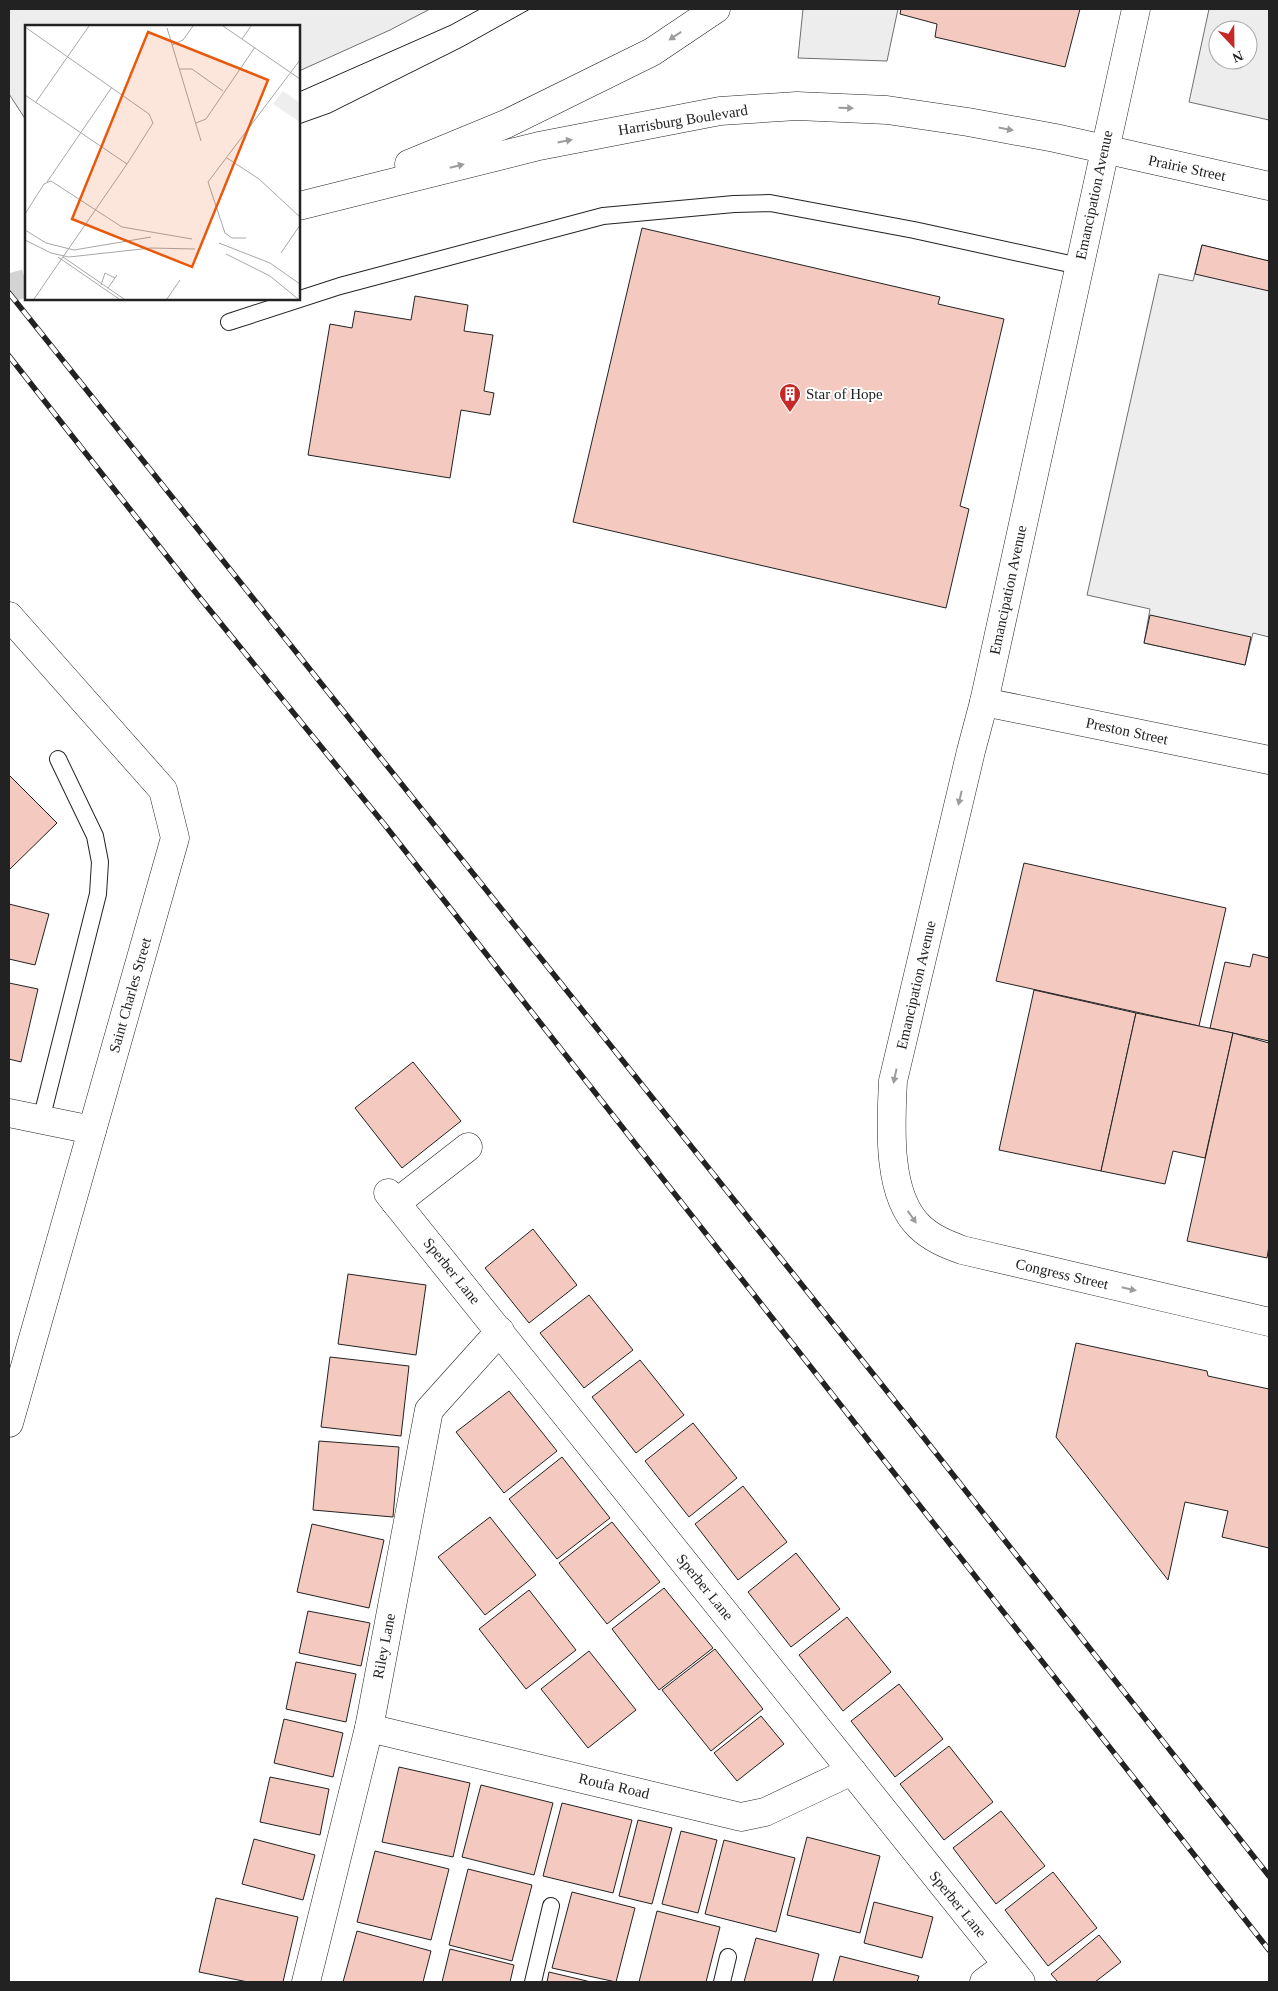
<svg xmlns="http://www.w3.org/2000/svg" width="1278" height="1991" font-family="'Times New Roman',serif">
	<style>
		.parking { fill: #ededed; stroke: #6f6f6f; fill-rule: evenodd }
		.building { fill: #f3c9c0; stroke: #222 }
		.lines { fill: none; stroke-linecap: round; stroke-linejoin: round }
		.secondary-tunnel { stroke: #d3d3d3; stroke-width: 28; stroke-dasharray: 28 14; stroke-linecap: butt }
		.service-casing { stroke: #222; stroke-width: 18 }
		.minor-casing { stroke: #222; stroke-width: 29 }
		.tertiary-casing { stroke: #222; stroke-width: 29 }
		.secondary-casing { stroke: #222; stroke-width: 29 }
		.service { stroke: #fff; stroke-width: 16 }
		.minor { stroke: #fff; stroke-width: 28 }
		.tertiary { stroke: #fff; stroke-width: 28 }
		.secondary { stroke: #fff; stroke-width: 28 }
		.tram { stroke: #222; stroke-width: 1 }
		.rail-casing { stroke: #222; stroke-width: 5.5 }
		.rail { stroke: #fff; stroke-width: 4; stroke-dasharray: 11; stroke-linecap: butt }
		.oneway { fill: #9c9c9c }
		.labels { text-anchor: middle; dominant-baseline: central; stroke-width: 4; stroke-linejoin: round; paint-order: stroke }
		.street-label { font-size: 15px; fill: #222; stroke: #fff }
		.poi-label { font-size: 15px; fill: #222; stroke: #fff; text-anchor: start }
		.inset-road { fill: none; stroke: #a7a7a7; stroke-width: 1 }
		.view { fill: #e8590c; fill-opacity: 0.15; stroke: #e8590c; stroke-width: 2.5 }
		.inset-edge { fill: none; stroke: #222; stroke-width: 2.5 }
	</style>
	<rect width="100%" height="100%" fill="#fff"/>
	<g class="parking">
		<path d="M9,9H430L390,30L299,71V26H26V120L9,94Z"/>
		<path d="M803,9H898L887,61L798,58Z"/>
		<path d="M1209,9H1269V120L1189,102ZM1218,30H1248V60H1218Z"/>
		<path d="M1202,245L1269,261V637L1253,633L1245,665L1144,643L1150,609L1087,595L1159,274L1193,281Z"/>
	</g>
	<g class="building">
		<path d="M901,9H1080L1065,67L935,37L937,24L900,14Z"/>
		<path d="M642,228L940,297L938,304L1004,319L960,506L969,509L946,608L573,522Z"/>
		<path d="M1202,245L1269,261V291L1195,274Z"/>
		<path d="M415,296L468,305L464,331L493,335L484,391L494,393L490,415L461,410L450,478L308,455L330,324L352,328L355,311L411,320Z"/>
		<path d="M1150,615L1251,637L1245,665L1144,643Z"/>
		<path d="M9,775L57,823L10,869L9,867Z"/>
		<path d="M1024,863L1226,908L1199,1026L996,981Z"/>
		<path d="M9,904L49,914L35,965L9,959Z"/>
		<path d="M1253,954L1269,958V1041L1210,1028L1225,962L1250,967Z"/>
		<path d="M9,983L38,989L21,1062L9,1059Z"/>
		<path d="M1034,990L1136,1013L1101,1171L999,1150Z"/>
		<path d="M1136,1013L1233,1033L1205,1158L1173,1151L1165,1184L1101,1171Z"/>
		<path d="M1233,1033L1269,1043V1246L1267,1258L1187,1241Z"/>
		<path d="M413,1062L461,1121L402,1168L355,1108Z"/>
		<path d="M533,1229L577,1285L529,1323L485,1268Z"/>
		<path d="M348,1274L426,1285L416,1355L338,1344Z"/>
		<path d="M589,1295L633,1350L584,1388L540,1333Z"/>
		<path d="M1076,1343L1207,1371L1208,1376L1269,1389V1548L1222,1537L1228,1511L1185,1502L1168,1580L1056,1437Z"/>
		<path d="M330,1357L409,1366L401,1436L321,1427Z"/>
		<path d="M640,1360L684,1415L636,1453L592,1397Z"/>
		<path d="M509,1391L557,1451L504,1493L456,1432Z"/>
		<path d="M693,1423L737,1478L689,1517L645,1461Z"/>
		<path d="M319,1441L399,1447L393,1517L313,1510Z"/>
		<path d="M562,1457L610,1518L557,1559L509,1499Z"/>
		<path d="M743,1486L787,1542L738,1580L695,1524Z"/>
		<path d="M490,1517L536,1575L485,1615L438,1557Z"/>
		<path d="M612,1522L660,1582L607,1624L559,1563Z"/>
		<path d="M312,1524L384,1540L369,1608L297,1592Z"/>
		<path d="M796,1553L840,1609L791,1647L748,1592Z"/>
		<path d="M664,1588L713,1648L659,1690L612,1629Z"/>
		<path d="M529,1590L576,1650L526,1689L479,1629Z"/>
		<path d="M308,1611L370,1623L361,1666L299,1653Z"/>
		<path d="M847,1617L891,1672L843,1711L799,1655Z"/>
		<path d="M715,1649L763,1709L711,1751L662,1690Z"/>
		<path d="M589,1651L636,1710L588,1748L541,1689Z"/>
		<path d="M296,1662L356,1674L346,1722L286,1709Z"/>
		<path d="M899,1684L943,1739L895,1777L851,1721Z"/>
		<path d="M761,1716L784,1744L737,1781L714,1753Z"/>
		<path d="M284,1719L343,1733L333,1777L274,1763Z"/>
		<path d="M949,1746L993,1802L944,1840L900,1784Z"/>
		<path d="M399,1767L470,1783L453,1857L382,1842Z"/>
		<path d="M270,1777L329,1789L320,1835L260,1822Z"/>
		<path d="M481,1785L553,1803L534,1875L462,1857Z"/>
		<path d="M562,1803L632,1820L613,1893L543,1876Z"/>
		<path d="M1001,1811L1045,1866L996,1904L953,1848Z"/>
		<path d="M638,1820L672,1828L652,1904L619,1896Z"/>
		<path d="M681,1831L717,1840L698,1913L662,1904Z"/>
		<path d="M807,1837L880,1856L860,1933L787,1915Z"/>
		<path d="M254,1839L315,1855L303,1900L242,1884Z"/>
		<path d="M724,1840L795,1858L776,1932L705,1914Z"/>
		<path d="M375,1851L449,1869L431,1940L357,1922Z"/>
		<path d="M468,1869L532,1885L512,1961L449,1945Z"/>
		<path d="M1053,1872L1097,1928L1048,1966L1005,1910Z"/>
		<path d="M572,1892L635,1908L616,1982L552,1968Z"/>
		<path d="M216,1898L298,1917L283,1982H248L199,1972Z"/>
		<path d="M874,1902L933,1917L922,1958L864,1943Z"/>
		<path d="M657,1911L720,1927L706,1982H639Z"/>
		<path d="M357,1931L431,1951L423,1982H343Z"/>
		<path d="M1099,1935L1121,1962L1095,1982H1058L1051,1974Z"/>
		<path d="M756,1938L819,1954L812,1982H744Z"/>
		<path d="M450,1949L514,1965L510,1982H442Z"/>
		<path d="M840,1956L919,1976L917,1982H833Z"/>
		<path d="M549,1972L591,1982H547Z"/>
	</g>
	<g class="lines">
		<path class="secondary-tunnel" d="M9,288L26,283"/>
		<g class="service-casing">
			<g id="service">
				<path d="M229,322L340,286L603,216L734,204L770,203L914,230L1079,266"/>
				<path d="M41,1120L98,894L100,862L95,836L58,759"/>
				<path d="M533,1982L551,1906"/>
				<path d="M722,1982L728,1957"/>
			</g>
		</g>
		<g class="minor-casing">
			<g id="minor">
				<path d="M9,616L163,790L175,838L9,1423"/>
				<path d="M9,1113L92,1130"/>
				<path d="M388,1193L1021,1982"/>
				<path d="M396,1203L468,1147"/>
				<path d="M369,1728L741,1817L765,1812L852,1771"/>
				<path d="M306,1982L369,1728L429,1410L500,1331"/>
				<path d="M984,1982L1007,1965"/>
			</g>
		</g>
		<g class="tertiary-casing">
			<path id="tertiary" d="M1269,760L984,702L971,751L893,1081C891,1123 886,1194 919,1226C931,1238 946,1244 962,1250L1269,1322"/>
		</g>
		<g class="secondary-casing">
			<g id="secondary">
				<path d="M409,164L506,124L652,52L716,9"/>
				<path d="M299,206L539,146L720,111L797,106L887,110L968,122L1055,138L1269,186"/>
				<path d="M984,702L1136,9"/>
			</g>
		</g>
		<use href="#service" class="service"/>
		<use href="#minor" class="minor"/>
		<use href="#tertiary" class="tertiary"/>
		<use href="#secondary" class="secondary"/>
		<g class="tram">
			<path d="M299,92L451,25L480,9"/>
			<path d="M299,124L330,113L462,47L530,9"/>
		</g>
		<g class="rail-casing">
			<g id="rail">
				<path d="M9,293L906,1415L1269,1876"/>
				<path d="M9,356L196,593L384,824L1269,1950"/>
			</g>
		</g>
		<use href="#rail" class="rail"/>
	</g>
	<defs><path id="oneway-solid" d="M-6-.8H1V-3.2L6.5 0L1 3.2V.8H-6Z" transform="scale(1.25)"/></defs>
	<g class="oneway">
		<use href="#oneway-solid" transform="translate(675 36) rotate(146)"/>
		<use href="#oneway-solid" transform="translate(846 108) rotate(2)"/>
		<use href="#oneway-solid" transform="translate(1006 129) rotate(11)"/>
		<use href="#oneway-solid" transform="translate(565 141) rotate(-11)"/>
		<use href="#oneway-solid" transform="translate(457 166) rotate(-14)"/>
		<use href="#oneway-solid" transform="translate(960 798) rotate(103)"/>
		<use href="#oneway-solid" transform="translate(895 1076) rotate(102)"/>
		<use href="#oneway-solid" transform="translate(912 1217) rotate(55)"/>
		<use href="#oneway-solid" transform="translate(1129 1289) rotate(13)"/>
	</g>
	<defs>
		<g id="building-pin" transform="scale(1.125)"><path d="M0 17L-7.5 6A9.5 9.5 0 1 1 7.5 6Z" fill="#c62828" stroke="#fff"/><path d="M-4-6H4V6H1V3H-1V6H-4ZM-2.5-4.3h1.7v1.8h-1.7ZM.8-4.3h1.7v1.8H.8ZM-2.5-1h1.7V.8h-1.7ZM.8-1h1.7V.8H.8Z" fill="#fff"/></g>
	</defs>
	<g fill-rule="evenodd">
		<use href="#building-pin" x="790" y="394"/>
	</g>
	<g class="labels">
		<g class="street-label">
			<text transform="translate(683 120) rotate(-9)">Harrisburg Boulevard</text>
			<text transform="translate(1187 168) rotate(12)">Prairie Street</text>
			<text transform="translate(1094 195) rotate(-78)">Emancipation Avenue</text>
			<text transform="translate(1008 590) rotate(-78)">Emancipation Avenue</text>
			<text transform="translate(1127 731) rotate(12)">Preston Street</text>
			<text transform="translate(916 985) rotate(-77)">Emancipation Avenue</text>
			<text transform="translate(130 995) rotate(-74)">Saint Charles Street</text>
			<text transform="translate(452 1271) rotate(51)">Sperber Lane</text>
			<text transform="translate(1062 1274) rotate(13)">Congress Street</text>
			<text transform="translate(705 1587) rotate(51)">Sperber Lane</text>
			<text transform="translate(384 1646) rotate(-79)">Riley Lane</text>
			<text transform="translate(614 1786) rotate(13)">Roufa Road</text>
			<text transform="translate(958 1904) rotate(51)">Sperber Lane</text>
		</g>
		<g class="poi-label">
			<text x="806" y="394">Star of Hope</text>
		</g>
	</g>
	<g transform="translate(25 25)">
		<rect width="275" height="275" fill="#fff"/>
		<path d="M258,66L275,78V97L248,79Z" fill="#eee"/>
		<path class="inset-road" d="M198,1L275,54M0,2L124,89L128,98L102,139L0,70M142,3L176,116M217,14L226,1M147,20L158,15L168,1M155,44H167L198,66M11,77L64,1M171,98L181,94L230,22M202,133L234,154L275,192M22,157L87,62M0,189L19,159L26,156L97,202L167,214M0,205L21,218L49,225L126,212M221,213H207L200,208L183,157L275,35M0,215L26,228L44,232L126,223L170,224M194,218L245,238L275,259M256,228L275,200M201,229L245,251L273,274M33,232L94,274M38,232L99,274M76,260L80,248L90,253M83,263L92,250M9,274L102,139M142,274L155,255"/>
		<path class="view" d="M123,7L243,55L167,242L47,194Z"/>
		<rect width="275" height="275" class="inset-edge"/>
	</g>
	<rect width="1278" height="1991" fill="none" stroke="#222222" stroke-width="20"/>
	<g transform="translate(1233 45) rotate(158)"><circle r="24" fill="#ffffff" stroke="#a7a7a7"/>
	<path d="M0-4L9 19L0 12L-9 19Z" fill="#c62828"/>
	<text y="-8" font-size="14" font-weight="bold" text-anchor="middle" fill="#222222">N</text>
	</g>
</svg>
